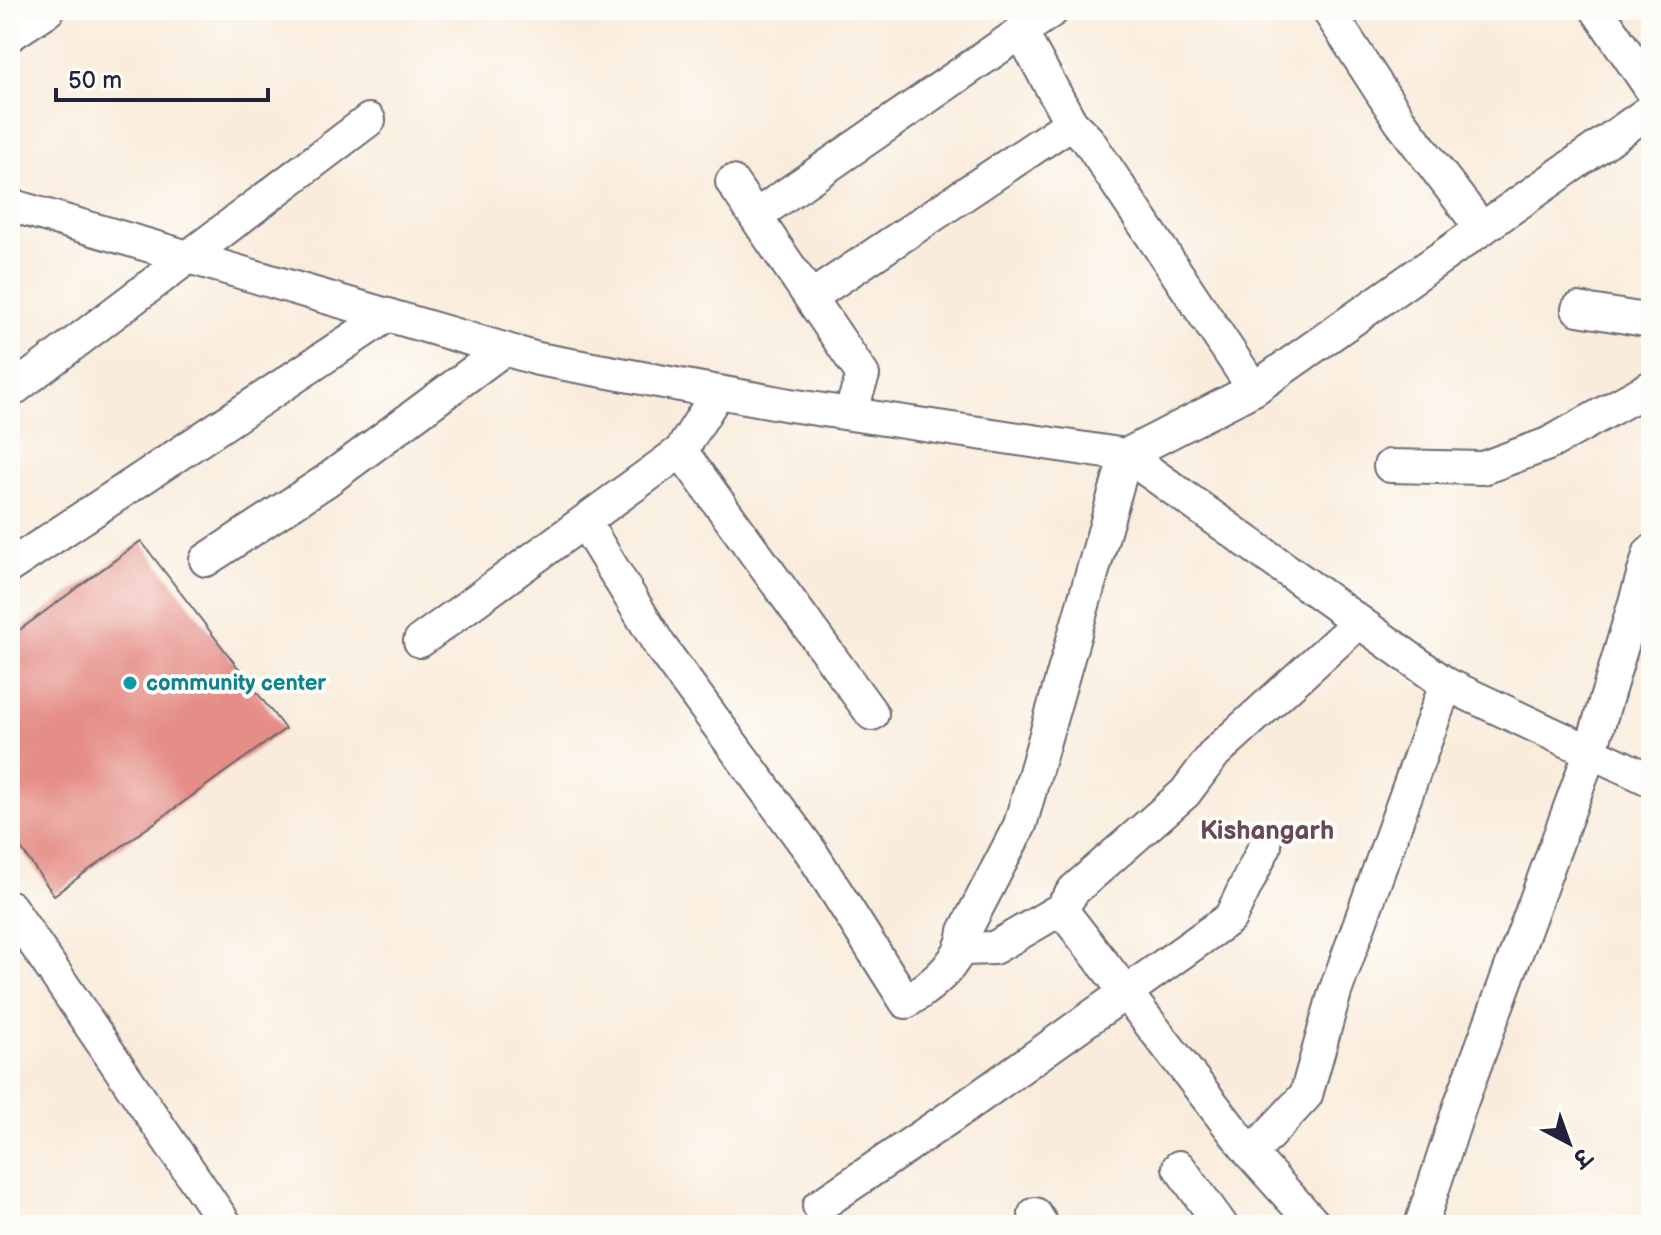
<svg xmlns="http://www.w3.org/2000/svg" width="1661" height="1235" font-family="'Balsamiq Sans','Playpen Sans Deva',sans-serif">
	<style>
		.building { fill: #e58e87 }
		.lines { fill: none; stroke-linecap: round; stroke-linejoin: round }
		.minor-casing { stroke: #6d6973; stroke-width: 36 }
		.minor { stroke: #fff; stroke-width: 32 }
		.culture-dot { fill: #0f9aa8; stroke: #fdfcf7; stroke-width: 3 }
		.labels { text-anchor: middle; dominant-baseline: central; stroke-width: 8; stroke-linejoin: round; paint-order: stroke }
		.culture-label { font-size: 22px; font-weight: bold; fill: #0d838f; stroke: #fdfcf7; text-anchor: start }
		.quarter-label { font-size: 26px; font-weight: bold; fill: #664856; stroke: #fdfcf7 }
	</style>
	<rect width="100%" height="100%" fill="#fdfcf7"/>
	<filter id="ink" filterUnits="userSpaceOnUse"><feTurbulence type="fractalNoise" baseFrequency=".0125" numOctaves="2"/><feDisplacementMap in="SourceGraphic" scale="16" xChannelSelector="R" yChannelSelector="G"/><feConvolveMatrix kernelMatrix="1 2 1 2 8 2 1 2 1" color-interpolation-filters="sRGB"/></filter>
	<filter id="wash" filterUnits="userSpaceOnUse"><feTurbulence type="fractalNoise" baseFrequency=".006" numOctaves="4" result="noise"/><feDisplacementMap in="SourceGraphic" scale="32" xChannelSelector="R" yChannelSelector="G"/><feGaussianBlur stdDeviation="1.8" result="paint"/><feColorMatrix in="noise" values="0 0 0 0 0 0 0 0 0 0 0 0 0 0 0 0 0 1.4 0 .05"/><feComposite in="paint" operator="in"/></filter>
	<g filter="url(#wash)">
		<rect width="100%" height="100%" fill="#f9ecdc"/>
		<g id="blocks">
			<path class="building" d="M141,541L285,729L54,895L10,833V637Z"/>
		</g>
	</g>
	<g filter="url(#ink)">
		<use href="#blocks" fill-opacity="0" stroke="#6d6973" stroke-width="2"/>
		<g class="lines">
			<g class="minor-casing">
				<g id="minor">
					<path d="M1328,10L1400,121L1482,229"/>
					<path d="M1597,10L1651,89"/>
					<path d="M1021,32L1071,123L1088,140L1254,389"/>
					<path d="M10,35L48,10"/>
					<path d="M732,182L863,375L850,413"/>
					<path d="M10,205L538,359L790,405L1126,455L1254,389L1651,110"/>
					<path d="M757,215L1053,10"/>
					<path d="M811,297L1071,123"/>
					<path d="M1578,309L1651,321"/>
					<path d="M10,392L369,120"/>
					<path d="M681,451L718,392"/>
					<path d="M1390,466L1483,468L1548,444L1651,387"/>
					<path d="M585,523L660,646L811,852L906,1002C932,986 962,962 965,931L1020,825L1126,455L1446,684L1651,780"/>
					<path d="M206,560L326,481L504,349"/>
					<path d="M10,566L388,315"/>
					<path d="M420,641L681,451L872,714"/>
					<path d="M10,907L226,1225"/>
					<path d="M1061,909L1251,1154L1315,1225"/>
					<path d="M964,949L994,948L1061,909L1074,890L1185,793L1215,753L1359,622"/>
					<path d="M1251,1154L1306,1095L1335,992L1446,684"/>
					<path d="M1179,1167L1221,1225"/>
					<path d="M819,1206L965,1107L1230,918L1265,846"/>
					<path d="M1035,1214L1042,1225"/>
					<path d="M1421,1225L1461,1103L1590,753L1650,552"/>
				</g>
			</g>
			<use href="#minor" class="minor"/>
		</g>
	</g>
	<circle class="culture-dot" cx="130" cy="683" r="8"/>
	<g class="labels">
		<g class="culture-label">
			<text x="146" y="683">community center</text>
		</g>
		<g class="quarter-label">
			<text x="1267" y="831">Kishangarh</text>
		</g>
	</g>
	<rect width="1661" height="1235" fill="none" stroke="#fdfcf7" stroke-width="40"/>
	<g transform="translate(1569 1143) rotate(139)" stroke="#fdfcf7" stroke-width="6" paint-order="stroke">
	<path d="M0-6L14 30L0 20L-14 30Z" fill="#22223b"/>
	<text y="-12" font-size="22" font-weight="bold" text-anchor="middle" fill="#22223b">उ</text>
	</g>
	<path d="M56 88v12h212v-12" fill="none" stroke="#22223b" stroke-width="4"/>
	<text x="68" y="88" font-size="24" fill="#22223b" stroke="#fdfcf7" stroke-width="6" paint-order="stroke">50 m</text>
</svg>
